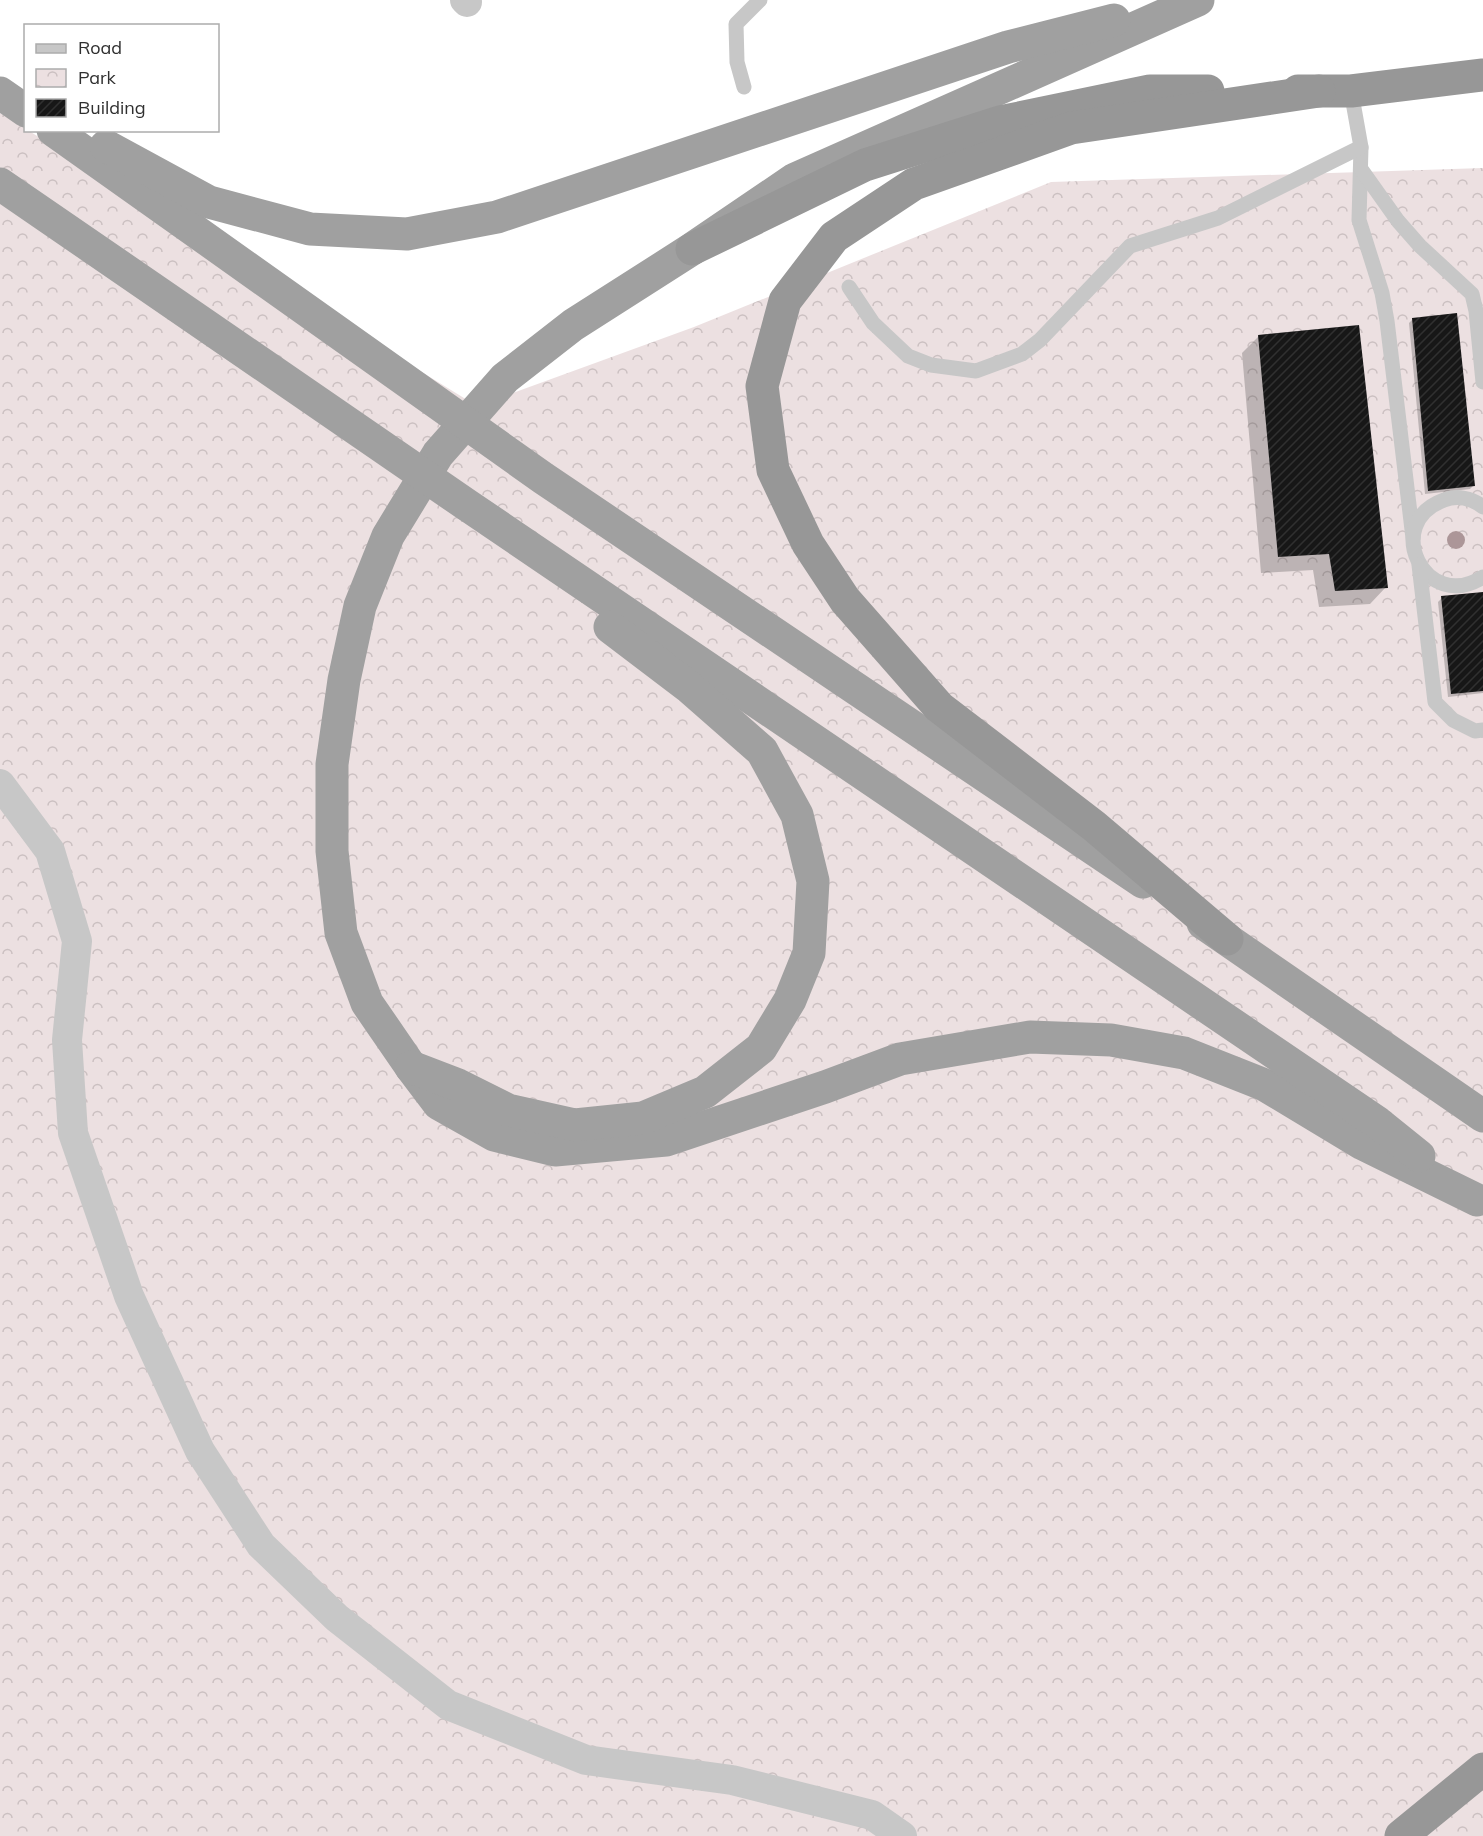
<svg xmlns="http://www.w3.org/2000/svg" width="1483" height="1836" font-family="Mulish,sans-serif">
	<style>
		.park { fill: url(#park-crowns) }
		.shadow { fill: #0003 }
		.building { fill: url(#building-hatch) }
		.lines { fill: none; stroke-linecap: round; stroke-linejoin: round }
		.service { stroke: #c7c7c7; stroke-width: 15 }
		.minor { stroke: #c7c7c7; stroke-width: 30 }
		.trunk { stroke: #a0a0a0; stroke-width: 33 }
		.motorway { stroke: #979797; stroke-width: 33 }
		.tree { fill: #ac9698 }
	</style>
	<defs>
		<pattern id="park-crowns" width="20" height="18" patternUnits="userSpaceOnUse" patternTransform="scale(1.5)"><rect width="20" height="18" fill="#ece0e1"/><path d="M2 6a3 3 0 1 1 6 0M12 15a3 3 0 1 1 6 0" fill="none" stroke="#cbc0c1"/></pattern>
		<pattern id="building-hatch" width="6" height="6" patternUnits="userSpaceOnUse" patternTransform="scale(1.5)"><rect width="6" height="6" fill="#171717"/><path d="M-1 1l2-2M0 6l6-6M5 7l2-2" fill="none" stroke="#303030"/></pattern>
	</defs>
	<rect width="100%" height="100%" fill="#fff"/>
	<path class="park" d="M0,113L25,128L26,130L29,131L477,406L694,327L1051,182L1483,168V1836H0Z"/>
	<g class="shadow">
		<path d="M1413,319L1474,485L1470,489L1425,494L1409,323Z"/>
		<path d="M1259,336L1386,587L1370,604L1319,607L1313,570L1261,573L1242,353Z"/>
		<path d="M1483,594V693L1448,697L1438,602L1442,598Z"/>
	</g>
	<g class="building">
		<path d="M1457,313L1475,486L1428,491L1412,318Z"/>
		<path d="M1359,325L1388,588L1335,591L1329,554L1278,557L1258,335Z"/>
		<path d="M1483,592V691L1451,694L1441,596Z"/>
	</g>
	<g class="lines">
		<g class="service">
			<path d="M744,87L737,62L736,24L760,0"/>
			<path d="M1361,147L1359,220L1382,293L1387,321L1413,538"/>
			<path d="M1361,169L1398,221L1420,246L1472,294L1476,311L1483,382"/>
			<path d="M849,287L873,323L908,356L931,365L976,371L1022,354L1040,340L1130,246L1218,218L1361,147L1351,91"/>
			<path d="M1483,507C1472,498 1457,495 1444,500C1381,523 1425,614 1483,577"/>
			<path d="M1419,565L1435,702L1453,720L1475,731L1483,730"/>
		</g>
		<g class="minor">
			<path d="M465,0L467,2"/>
			<path d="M0,784L50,851L77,941L67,1040L73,1133L129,1296L200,1451L261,1545L337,1618L448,1705L586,1760L732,1780L872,1815L902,1836"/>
		</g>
		<g class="trunk">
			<path d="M1198,0L795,179L692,249L573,325L505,378L438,454L388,536L360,606L344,680L332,764V851L341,933L367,1003L411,1067L439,1104L494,1135L555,1150L666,1140L825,1087L900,1059L1030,1037L1111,1040L1184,1053L1265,1085L1363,1144L1477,1200"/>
			<path d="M0,93L26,111"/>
			<path d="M53,130L543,478L1143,882"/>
			<path d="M106,146L209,202L310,229L407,234L497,217L1008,47L1114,20"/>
			<path d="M0,184L467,505L1378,1123L1419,1156"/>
			<path d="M1203,923L1483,1116"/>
			<path d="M411,1067L458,1085L508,1110L575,1125L643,1118L705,1092L761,1048L790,1000L809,953L813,881L797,815L762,751L689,687L610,627"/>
		</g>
		<g class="motorway">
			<path d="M1298,91H1351L1483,75"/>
			<path d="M692,249L865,165L1000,122L1150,91H1208"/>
			<path d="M1227,939L1094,826L939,707L845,600L808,544L773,470L762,386L785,301L834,237L914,184L1071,128L1319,91"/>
			<path d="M1401,1836L1483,1769"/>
		</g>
	</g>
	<circle class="tree" cx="1456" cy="540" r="9"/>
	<rect x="24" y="24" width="195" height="108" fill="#ffffff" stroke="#acacac" stroke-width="1.5"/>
	<rect x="36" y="44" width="30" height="9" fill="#c7c7c7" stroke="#acacac" stroke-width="1.5"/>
	<text x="78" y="54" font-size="18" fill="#303030">Road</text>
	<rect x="36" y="69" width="30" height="18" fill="url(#park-crowns)" stroke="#acacac" stroke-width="1.5"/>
	<text x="78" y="84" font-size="18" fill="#303030">Park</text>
	<rect x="36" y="99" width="30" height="18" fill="url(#building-hatch)" stroke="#acacac" stroke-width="1.5"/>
	<text x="78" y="114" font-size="18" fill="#303030">Building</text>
</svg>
